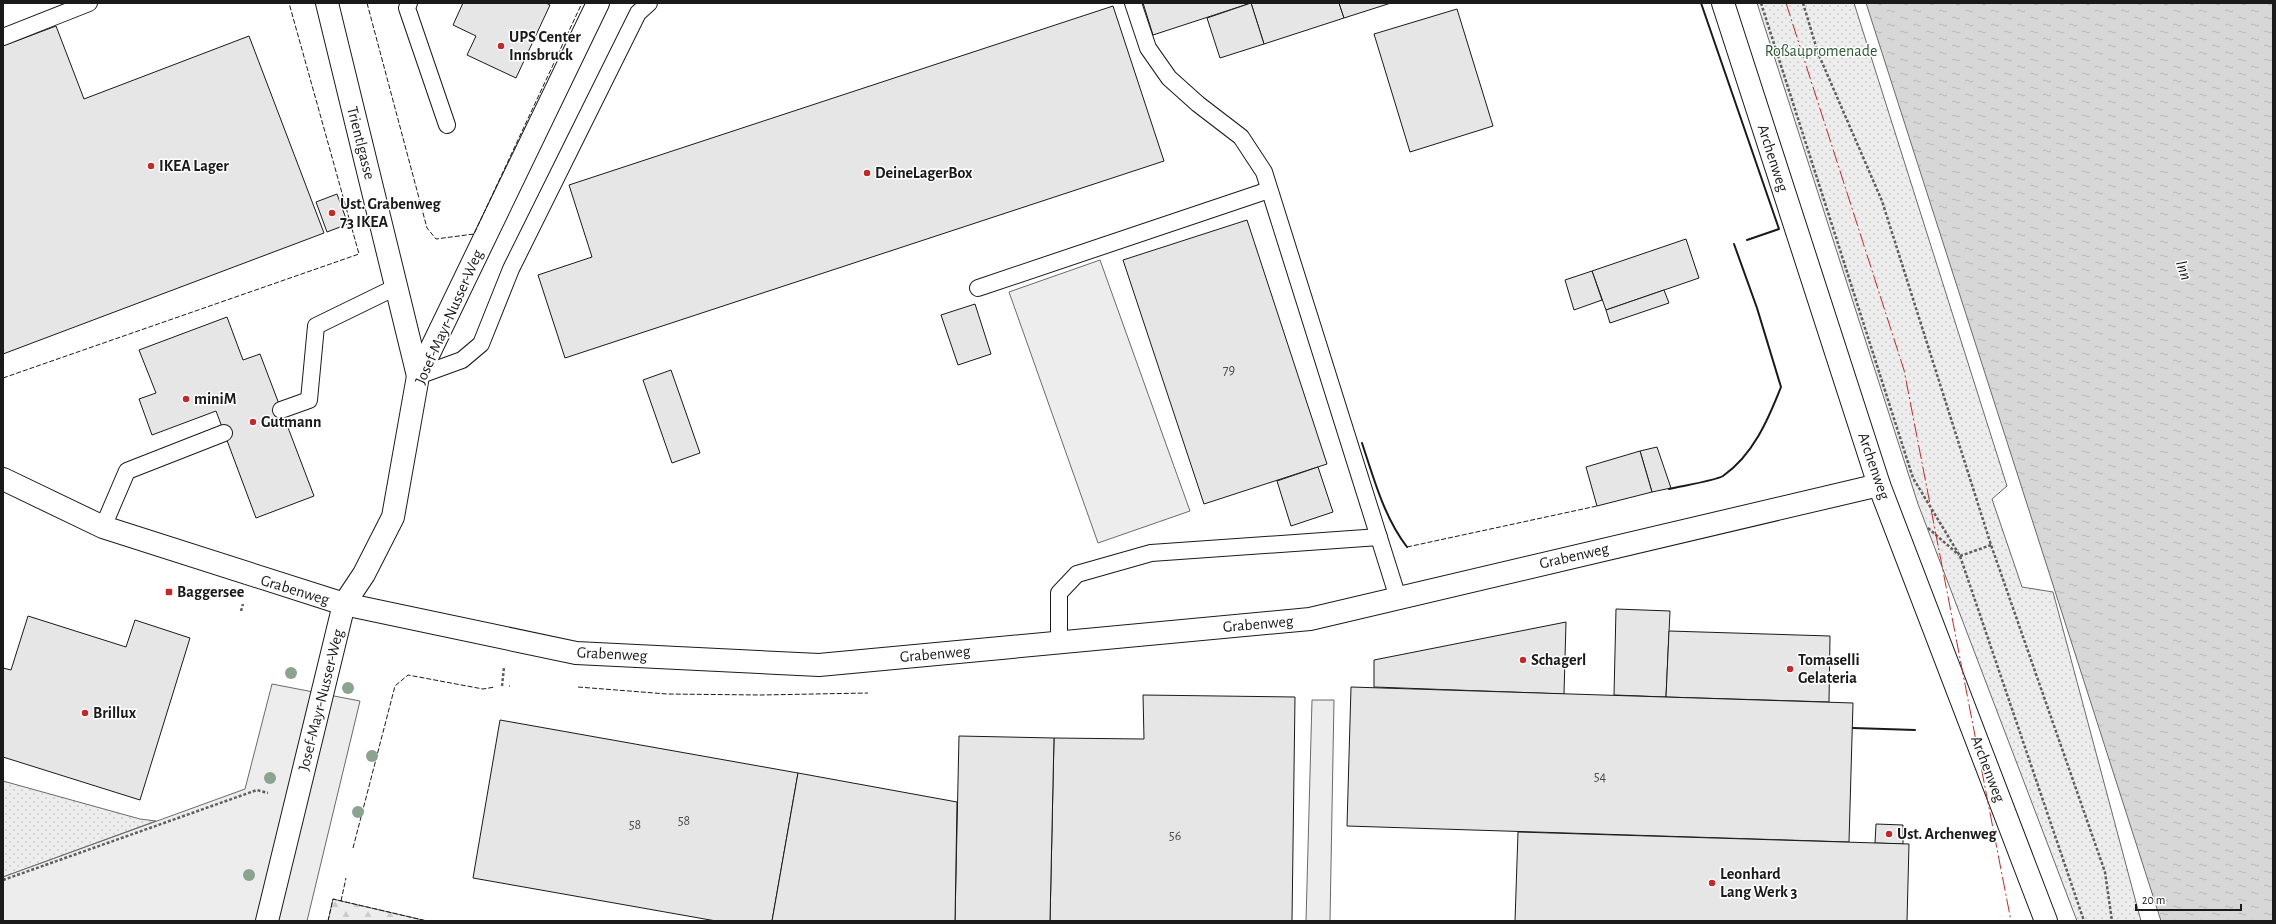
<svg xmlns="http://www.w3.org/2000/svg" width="2276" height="924" font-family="'Alegreya Sans',sans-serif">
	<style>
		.grass { fill: url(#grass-dots); stroke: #6a6a6a }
		.forest { fill: url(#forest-firs); stroke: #6a6a6a }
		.built { fill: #ededed; stroke: #6a6a6a }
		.water { fill: url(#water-ripples); stroke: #6a6a6a }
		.building { fill: #e6e6e6; stroke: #1a1a1a }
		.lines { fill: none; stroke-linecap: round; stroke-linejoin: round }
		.service-casing { stroke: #1a1a1a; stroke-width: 18 }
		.minor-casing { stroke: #1a1a1a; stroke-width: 24 }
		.path { stroke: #5f5f5f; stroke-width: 2.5; stroke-dasharray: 3 2; stroke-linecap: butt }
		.service { stroke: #fff; stroke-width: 16 }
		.minor { stroke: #fff; stroke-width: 22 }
		.fence { stroke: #1a1a1a; stroke-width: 1; stroke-dasharray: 5 2; stroke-linecap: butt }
		.wall { stroke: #1a1a1a; stroke-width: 2 }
		.power { stroke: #c62828; stroke-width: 1; stroke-dasharray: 14 3 2 3; stroke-linecap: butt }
		.tree { fill: #8aa48f }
		.poi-dot { fill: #c62828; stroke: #fff; stroke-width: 1.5 }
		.labels { text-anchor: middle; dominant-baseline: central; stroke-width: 3; stroke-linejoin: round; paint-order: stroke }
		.number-label { font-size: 14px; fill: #4d4d4d }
		.poi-label { font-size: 16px; font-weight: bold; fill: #1a1a1a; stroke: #fff; text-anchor: start }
		.park-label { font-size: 16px; fill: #2b5a34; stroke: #fff }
		.street-label { font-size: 16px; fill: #1a1a1a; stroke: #fff }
		.water-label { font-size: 17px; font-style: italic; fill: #1a1a1a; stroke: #fff }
	</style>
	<defs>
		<pattern id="grass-dots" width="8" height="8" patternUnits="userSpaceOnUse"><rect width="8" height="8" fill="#ededed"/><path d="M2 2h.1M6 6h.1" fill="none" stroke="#cbcbcb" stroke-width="1.8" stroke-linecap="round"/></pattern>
		<pattern id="forest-firs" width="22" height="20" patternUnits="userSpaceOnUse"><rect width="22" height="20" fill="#ededed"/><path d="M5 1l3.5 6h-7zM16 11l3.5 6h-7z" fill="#cbcbcb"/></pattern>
		<pattern id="water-ripples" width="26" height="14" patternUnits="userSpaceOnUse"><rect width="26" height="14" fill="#d7d7d7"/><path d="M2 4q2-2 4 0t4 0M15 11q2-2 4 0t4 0" fill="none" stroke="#b8b8b8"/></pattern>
	</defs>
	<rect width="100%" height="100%" fill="#fff"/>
	<g class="grass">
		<path d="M1757,3H1854L2007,486L1992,499L2022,587L2053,592L2141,921H2077L1918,504Z"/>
		<path d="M3,781L140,819L156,821L3,877Z"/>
	</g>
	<path class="forest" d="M333,899L341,901L427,921H328Z"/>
	<g class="built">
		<path d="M1100,260L1190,511L1098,543L1009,292Z"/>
		<path d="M272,684L360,701L307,921H3V877L245,789Z"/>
		<path d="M1312,700H1334L1330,921H1306Z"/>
	</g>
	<path class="water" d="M1866,3H2273V921H2161Z"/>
	<g class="building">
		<path d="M463,3H546L550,5L516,78L467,55L476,36L453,25Z"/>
		<path d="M1143,3H1339L1344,18L1264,44L1251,3L1153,35Z"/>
		<path d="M1251,3L1264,44L1220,58L1207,18Z"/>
		<path d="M1339,3H1391L1344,18Z"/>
		<path d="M1113,6L1164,161L565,358L538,275L592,257L569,185Z"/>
		<path d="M1457,9L1493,126L1410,152L1374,34Z"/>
		<path d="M56,26L84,99L249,36L324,233L3,354V46Z"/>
		<path d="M337,194L348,224L327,232L316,202Z"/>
		<path d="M1247,220L1327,464L1204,504L1123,260Z"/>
		<path d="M1686,239L1699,278L1606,310L1592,271Z"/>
		<path d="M1592,271L1602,300L1574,310L1565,280Z"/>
		<path d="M1664,290L1669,303L1610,323L1606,310Z"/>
		<path d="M975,304L991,354L958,365L941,315Z"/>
		<path d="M227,317L243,360L260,354L314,496L256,518L216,411L152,435L139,399L156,393L139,350Z"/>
		<path d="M671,370L700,453L672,463L643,380Z"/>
		<path d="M1657,447L1671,488L1652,492L1640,451Z"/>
		<path d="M1640,451L1652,492L1597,506L1586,467Z"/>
		<path d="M1318,467L1333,512L1291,526L1277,481Z"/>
		<path d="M1616,609L1670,611L1666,697L1614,695Z"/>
		<path d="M28,616L126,647L135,620L190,638L140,800L3,757V668L11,670Z"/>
		<path d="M1566,622L1564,694L1374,687V660Z"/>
		<path d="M1669,631L1830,636L1829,702L1666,697Z"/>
		<path d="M1351,687L1853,703L1849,842L1347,826Z"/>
		<path d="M1143,695L1295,697L1292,921H1050L1054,738L1144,739Z"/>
		<path d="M500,720L798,773L772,921H716L473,878Z"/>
		<path d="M959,736L1054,738L1050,921H955Z"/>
		<path d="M798,773L957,802L955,921H772Z"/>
		<path d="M1876,824L1903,825V844L1875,843Z"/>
		<path d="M1518,832L1909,844L1907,921H1515Z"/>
	</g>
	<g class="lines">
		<g class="service-casing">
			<g id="service">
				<path d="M409,3L407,8L447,125"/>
				<path d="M1133,3L1148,48L1169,78L1198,104L1241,137L1264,172L1398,598"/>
				<path d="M3,37L89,3"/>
				<path d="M978,288L1269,190"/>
				<path d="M418,376L462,360L481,344L511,269L638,13L649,3"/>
				<path d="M281,410L309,400L316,326L396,287"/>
				<path d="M103,527L127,471L224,433"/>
				<path d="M1059,642V593L1077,574L1151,553L1379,537"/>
			</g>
		</g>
		<g class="minor-casing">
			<g id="minor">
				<path d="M327,3L418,376"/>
				<path d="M1723,3L1879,485L2046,921"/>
				<path d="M3,479L103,527L344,604L576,653L819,665L1310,619L1879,485"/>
				<path d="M267,921L344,604L364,574L393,517L418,376L598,3"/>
			</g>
		</g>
		<g class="path">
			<path d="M1761,3L1913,478L1960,556L2084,921"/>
			<path d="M1803,3L1818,53L1882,201L1991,545L2105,872L2112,921"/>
			<path d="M1928,528L1959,555"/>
			<path d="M1960,556L1991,545"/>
			<path d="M241,611L243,604"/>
			<path d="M502,686L504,667"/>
			<path d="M3,880L257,790L268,793"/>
		</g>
		<use href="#service" class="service"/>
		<use href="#minor" class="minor"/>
		<g class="fence">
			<path d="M367,3L427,228L436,239L474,234L582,3"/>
			<path d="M3,378L359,254L289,3"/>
			<path d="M1407,547L1597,506"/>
			<path d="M509,686H510"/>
			<path d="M578,687L667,694L761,695L868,693"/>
			<path d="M353,848L395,686L408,675L483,689L495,687"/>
			<path d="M341,901L346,878"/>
			<path d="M328,921L333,899L427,921"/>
		</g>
		<g class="wall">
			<path d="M1701,3L1779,229L1747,240"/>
			<path d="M1362,443C1374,479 1384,517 1407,547"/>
			<path d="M1669,489C1681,486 1714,481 1723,476C1753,455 1768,420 1781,387L1757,308L1734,244"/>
			<path d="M1853,728L1915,730"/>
		</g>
		<path class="power" d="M1786,3L1904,370L2011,921"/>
	</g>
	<g class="tree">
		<circle cx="291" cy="673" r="6"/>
		<circle cx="348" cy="688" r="6"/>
		<circle cx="372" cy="756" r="6"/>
		<circle cx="270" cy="778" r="6"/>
		<circle cx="358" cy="812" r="6"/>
		<circle cx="249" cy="875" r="6"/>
	</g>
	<g class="poi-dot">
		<circle cx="501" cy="46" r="4"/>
		<circle cx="151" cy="166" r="4"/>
		<circle cx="867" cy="173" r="4"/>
		<circle cx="332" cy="213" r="4"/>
		<circle cx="186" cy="399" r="4"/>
		<circle cx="253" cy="422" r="4"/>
		<rect x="165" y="588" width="8" height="8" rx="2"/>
		<circle cx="1523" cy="660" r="4"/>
		<circle cx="1790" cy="669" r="4"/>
		<circle cx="85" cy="713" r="4"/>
		<circle cx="1889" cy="834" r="4"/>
		<circle cx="1712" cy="883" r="4"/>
	</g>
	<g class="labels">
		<g class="number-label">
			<text x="1229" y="370">79</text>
			<text x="1600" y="777">54</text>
			<text x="684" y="821">58</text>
			<text x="635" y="825">58</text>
			<text x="1175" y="836">56</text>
		</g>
		<g class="poi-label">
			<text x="509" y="37">UPS Center<tspan x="509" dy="18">Innsbruck</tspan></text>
			<text x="159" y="166">IKEA Lager</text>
			<text x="875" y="173">DeineLagerBox</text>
			<text x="340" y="204">Ust. Grabenweg<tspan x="340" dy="18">73 IKEA</tspan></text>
			<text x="194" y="399">miniM</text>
			<text x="261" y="422">Gutmann</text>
			<text x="177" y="592">Baggersee</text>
			<text x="1531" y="660">Schagerl</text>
			<text x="1798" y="660">Tomaselli<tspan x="1798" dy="18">Gelateria</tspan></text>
			<text x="93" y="713">Brillux</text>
			<text x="1897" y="834">Ust. Archenweg</text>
			<text x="1720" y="874">Leonhard<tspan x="1720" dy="18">Lang Werk 3</tspan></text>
		</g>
		<g class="park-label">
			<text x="1821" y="51">Roßaupromenade</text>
		</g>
		<g class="street-label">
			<text transform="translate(361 143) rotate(76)">Trientlgasse</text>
			<text transform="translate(1773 158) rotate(72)">Archenweg</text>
			<text transform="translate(449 317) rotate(-66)">Josef-Mayr-Nusser-Weg</text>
			<text transform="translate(1874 466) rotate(71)">Archenweg</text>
			<text transform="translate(1574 556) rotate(-13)">Grabenweg</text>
			<text transform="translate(295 590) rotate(17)">Grabenweg</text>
			<text transform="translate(1258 624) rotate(-5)">Grabenweg</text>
			<text transform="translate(612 654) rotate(3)">Grabenweg</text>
			<text transform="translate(935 654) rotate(-5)">Grabenweg</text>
			<text transform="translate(321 700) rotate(-76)">Josef-Mayr-Nusser-Weg</text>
			<text transform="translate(1988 769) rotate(69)">Archenweg</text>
		</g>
		<g class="water-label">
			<text transform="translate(2184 270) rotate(72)">Inn</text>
		</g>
	</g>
	<rect width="2276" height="924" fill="none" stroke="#1a1a1a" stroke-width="8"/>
	<path d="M2136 904v6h105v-6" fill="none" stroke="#1a1a1a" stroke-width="2"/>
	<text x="2142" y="904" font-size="12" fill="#1a1a1a" stroke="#ffffff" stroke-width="3" paint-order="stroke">20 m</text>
</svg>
